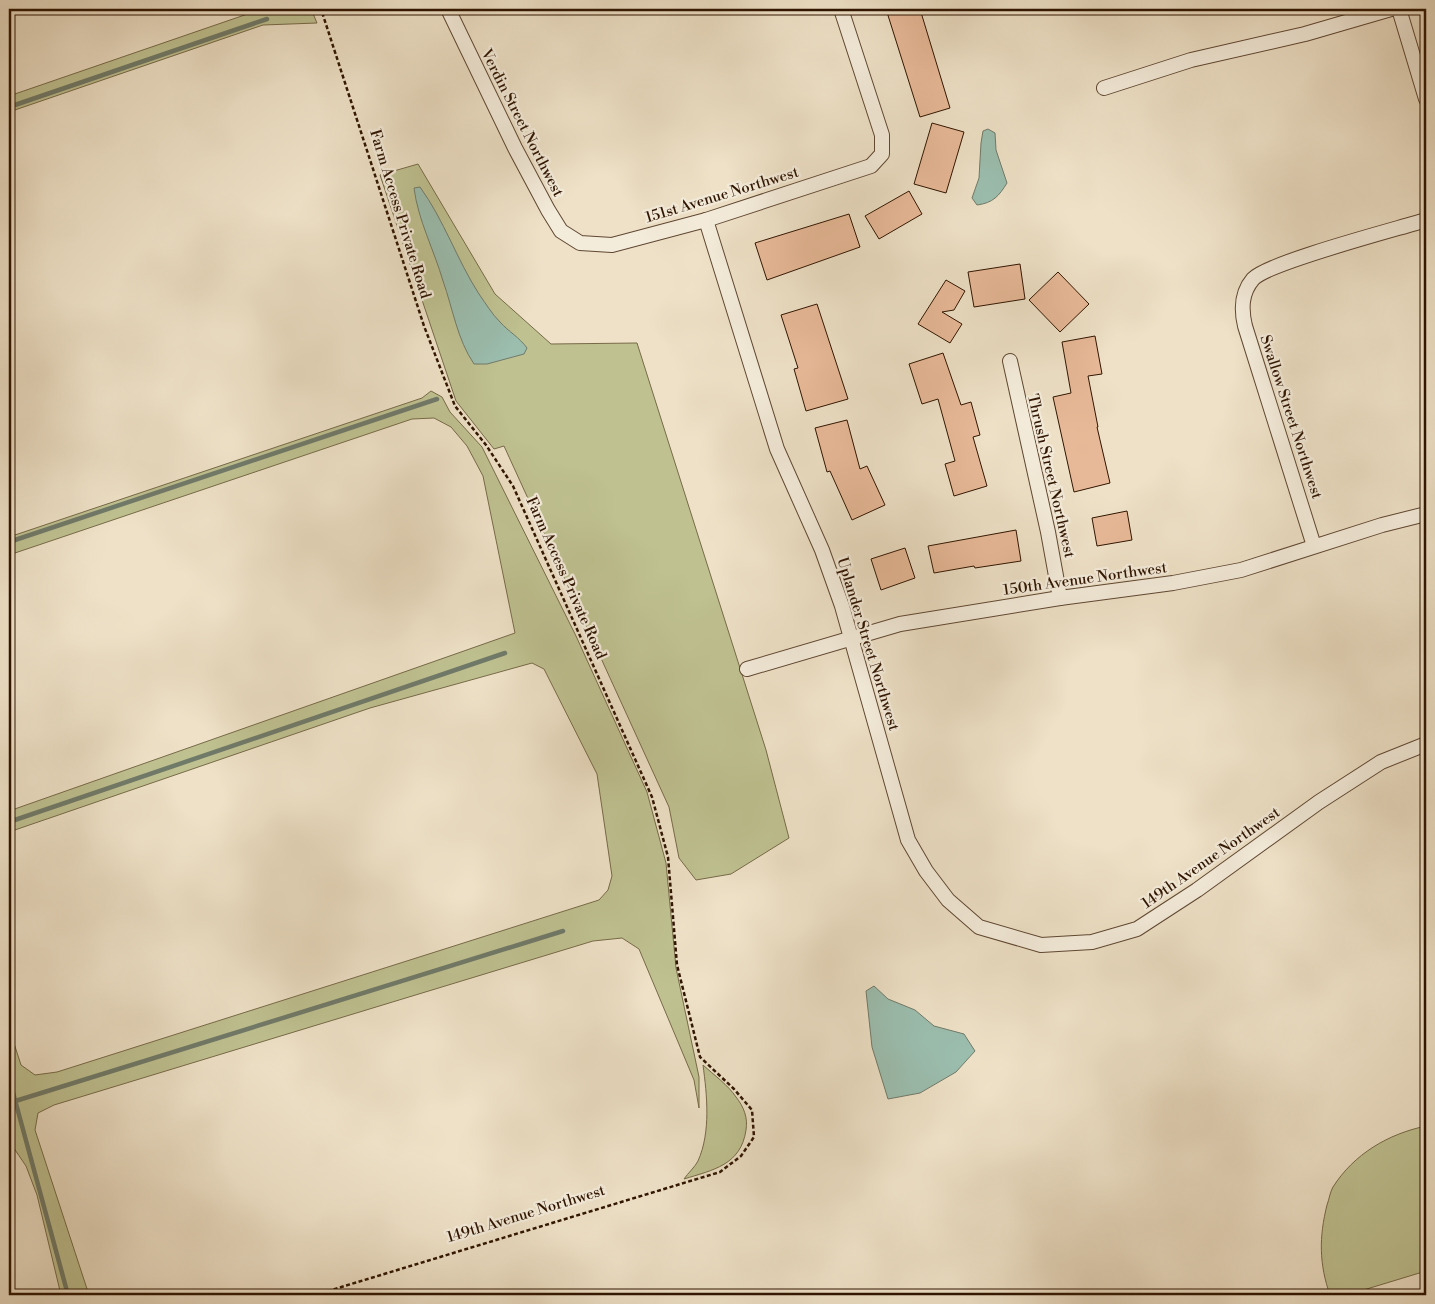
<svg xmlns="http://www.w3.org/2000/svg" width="1435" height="1304" font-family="'Libre Bodoni',serif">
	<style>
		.green { fill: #bfc191; stroke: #776a48 }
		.water { fill: #9bbeaf; stroke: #707a69 }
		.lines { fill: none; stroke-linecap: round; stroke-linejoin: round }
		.stream { stroke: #707a69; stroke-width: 4.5 }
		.building { fill: #e8b998; stroke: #2f1400 }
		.street-casing { stroke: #5f4732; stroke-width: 16 }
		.path { stroke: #2f1400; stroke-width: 2.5; stroke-dasharray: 4 2.5; stroke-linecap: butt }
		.street { stroke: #f4ecdb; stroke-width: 14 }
		.labels { text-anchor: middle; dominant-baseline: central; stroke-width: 4.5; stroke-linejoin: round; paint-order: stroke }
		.street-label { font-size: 15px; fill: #2f1400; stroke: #f4ecdb }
	</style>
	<rect width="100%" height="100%" fill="#eee1c7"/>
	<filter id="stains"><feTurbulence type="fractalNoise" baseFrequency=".004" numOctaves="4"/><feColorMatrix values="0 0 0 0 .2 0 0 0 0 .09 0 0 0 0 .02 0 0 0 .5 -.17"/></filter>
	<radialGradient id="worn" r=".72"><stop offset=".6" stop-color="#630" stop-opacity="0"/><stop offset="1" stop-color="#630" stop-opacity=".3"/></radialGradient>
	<g class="green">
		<path d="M262,9H311L317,23L263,25L9,112V96Z"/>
		<path d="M418,164L495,294L551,344L637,343L766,750L789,838L731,874L696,880L679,858L669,807L504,446L494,449L456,401L380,175Z"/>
		<path d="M431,391L442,397L450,412L482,447L576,636L647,792L666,863L676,968L699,1077V1108L694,1080L639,949L622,938L593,941L54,1105L38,1113L35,1130L89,1295H61L37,1195L26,1166L9,1141V1028L21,1065L35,1075L57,1072L599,900L608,890L612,876L597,774L544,669L532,663L370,708L9,832V811L515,633L483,476L467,446L451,427L434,418L412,419L9,555V537L422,398Z"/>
		<path d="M703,1065C714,1075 728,1085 736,1097C744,1107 748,1118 746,1130C741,1165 713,1170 684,1179C688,1173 695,1167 698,1161C711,1132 707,1095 703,1065Z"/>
		<path d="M1426,1126V1271L1347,1295H1330C1319,1264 1319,1237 1327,1205C1329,1200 1330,1192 1333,1187C1354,1154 1388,1134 1426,1126Z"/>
	</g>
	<g class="water">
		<path d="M988,129L995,133L996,150L1007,183C999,196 993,203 977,205L972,198L979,178L981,143L983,131Z"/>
		<path d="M420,187C444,220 457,260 479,294C486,304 492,314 500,322C509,332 519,337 527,348L524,354L487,364H474C457,339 453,309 443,281C434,250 418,220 414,188Z"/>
		<path d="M874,986L888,999L915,1010L934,1026L964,1034L975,1051L956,1072L920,1093L888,1099L872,1047L866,991Z"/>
	</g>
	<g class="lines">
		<g class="stream">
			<path d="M9,107L267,19"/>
			<path d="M9,542L437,399"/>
			<path d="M9,822L505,653"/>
			<path d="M9,1078L68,1295"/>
			<path d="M9,1103L563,931"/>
		</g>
	</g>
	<g class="building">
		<path d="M886,9H920L950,108L920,117Z"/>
		<path d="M932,123L964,132L946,193L914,184Z"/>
		<path d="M909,191L922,214L879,239L865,216Z"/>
		<path d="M849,214L860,247L767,280L755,243Z"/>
		<path d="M1020,264L1025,299L974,307L968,272Z"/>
		<path d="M1058,272L1089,304L1060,332L1029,300Z"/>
		<path d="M946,280L965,291L954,310L942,312L962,324L950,343L918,324Z"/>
		<path d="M817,304L848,399L806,411L794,369L798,368L781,315Z"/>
		<path d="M1095,336L1102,374L1088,376L1098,427H1097L1110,483L1074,492L1053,397L1071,393L1062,342Z"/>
		<path d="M943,353L961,405L971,402L980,435L973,437L987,486L954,496L945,464L955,461L938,399L922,404L909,364Z"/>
		<path d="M847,420L860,469L867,466L885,505L852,520L830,471L827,472L815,428Z"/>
		<path d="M1127,511L1132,540L1097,546L1092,518Z"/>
		<path d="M1016,530L1021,561L975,568L974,566L934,573L928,546Z"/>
		<path d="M905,548L915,578L881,590L871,559Z"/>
	</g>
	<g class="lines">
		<g class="street-casing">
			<g id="street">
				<path d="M448,9L515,148L548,210L561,231L580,243L612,245L706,220L871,166L882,154V135L841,9"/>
				<path d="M1399,9L1426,99"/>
				<path d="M1104,88L1191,60L1305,34L1391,9"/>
				<path d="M706,220L777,449L822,550L842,606L908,840L926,871L948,900L979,927L1041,945L1092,942L1137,929L1197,890L1319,802L1381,762L1426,744"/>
				<path d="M1010,361L1048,532L1060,598"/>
				<path d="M1314,546L1245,326C1241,309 1241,293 1253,279C1269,262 1397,229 1426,220"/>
				<path d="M747,669L900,624L1060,598L1173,583L1241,570L1382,525L1426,514"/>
			</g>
		</g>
		<path class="path" d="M315,1295L720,1172L741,1156L754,1137L752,1110L734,1089L700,1057L677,965L668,857L652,797L513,486L486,445L455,406L424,326L321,9"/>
		<use href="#street" class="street"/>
	</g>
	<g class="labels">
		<g class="street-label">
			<text transform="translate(522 123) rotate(63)">Verdin Street Northwest</text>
			<text transform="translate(722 195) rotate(-17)">151st Avenue Northwest</text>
			<text transform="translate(400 214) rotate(73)">Farm Access Private Road</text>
			<text transform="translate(1291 417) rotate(72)">Swallow Street Northwest</text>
			<text transform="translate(1051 476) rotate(77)">Thrush Street Northwest</text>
			<text transform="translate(566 578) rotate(66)">Farm Access Private Road</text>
			<text transform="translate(1085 579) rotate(-8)">150th Avenue Northwest</text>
			<text transform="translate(868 644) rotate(73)">Uplander Street Northwest</text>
			<text transform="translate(1211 858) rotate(-35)">149th Avenue Northwest</text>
			<text transform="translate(526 1214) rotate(-17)">149th Avenue Northwest</text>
		</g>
	</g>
	<rect width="1435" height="1304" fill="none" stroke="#eee1c7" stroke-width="30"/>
	<rect x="10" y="10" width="1415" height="1284" fill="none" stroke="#2f1400" stroke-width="2.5"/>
	<rect x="15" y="15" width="1405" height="1274" fill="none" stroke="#2f1400"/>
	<rect width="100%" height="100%" filter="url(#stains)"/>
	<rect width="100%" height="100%" fill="url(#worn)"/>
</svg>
